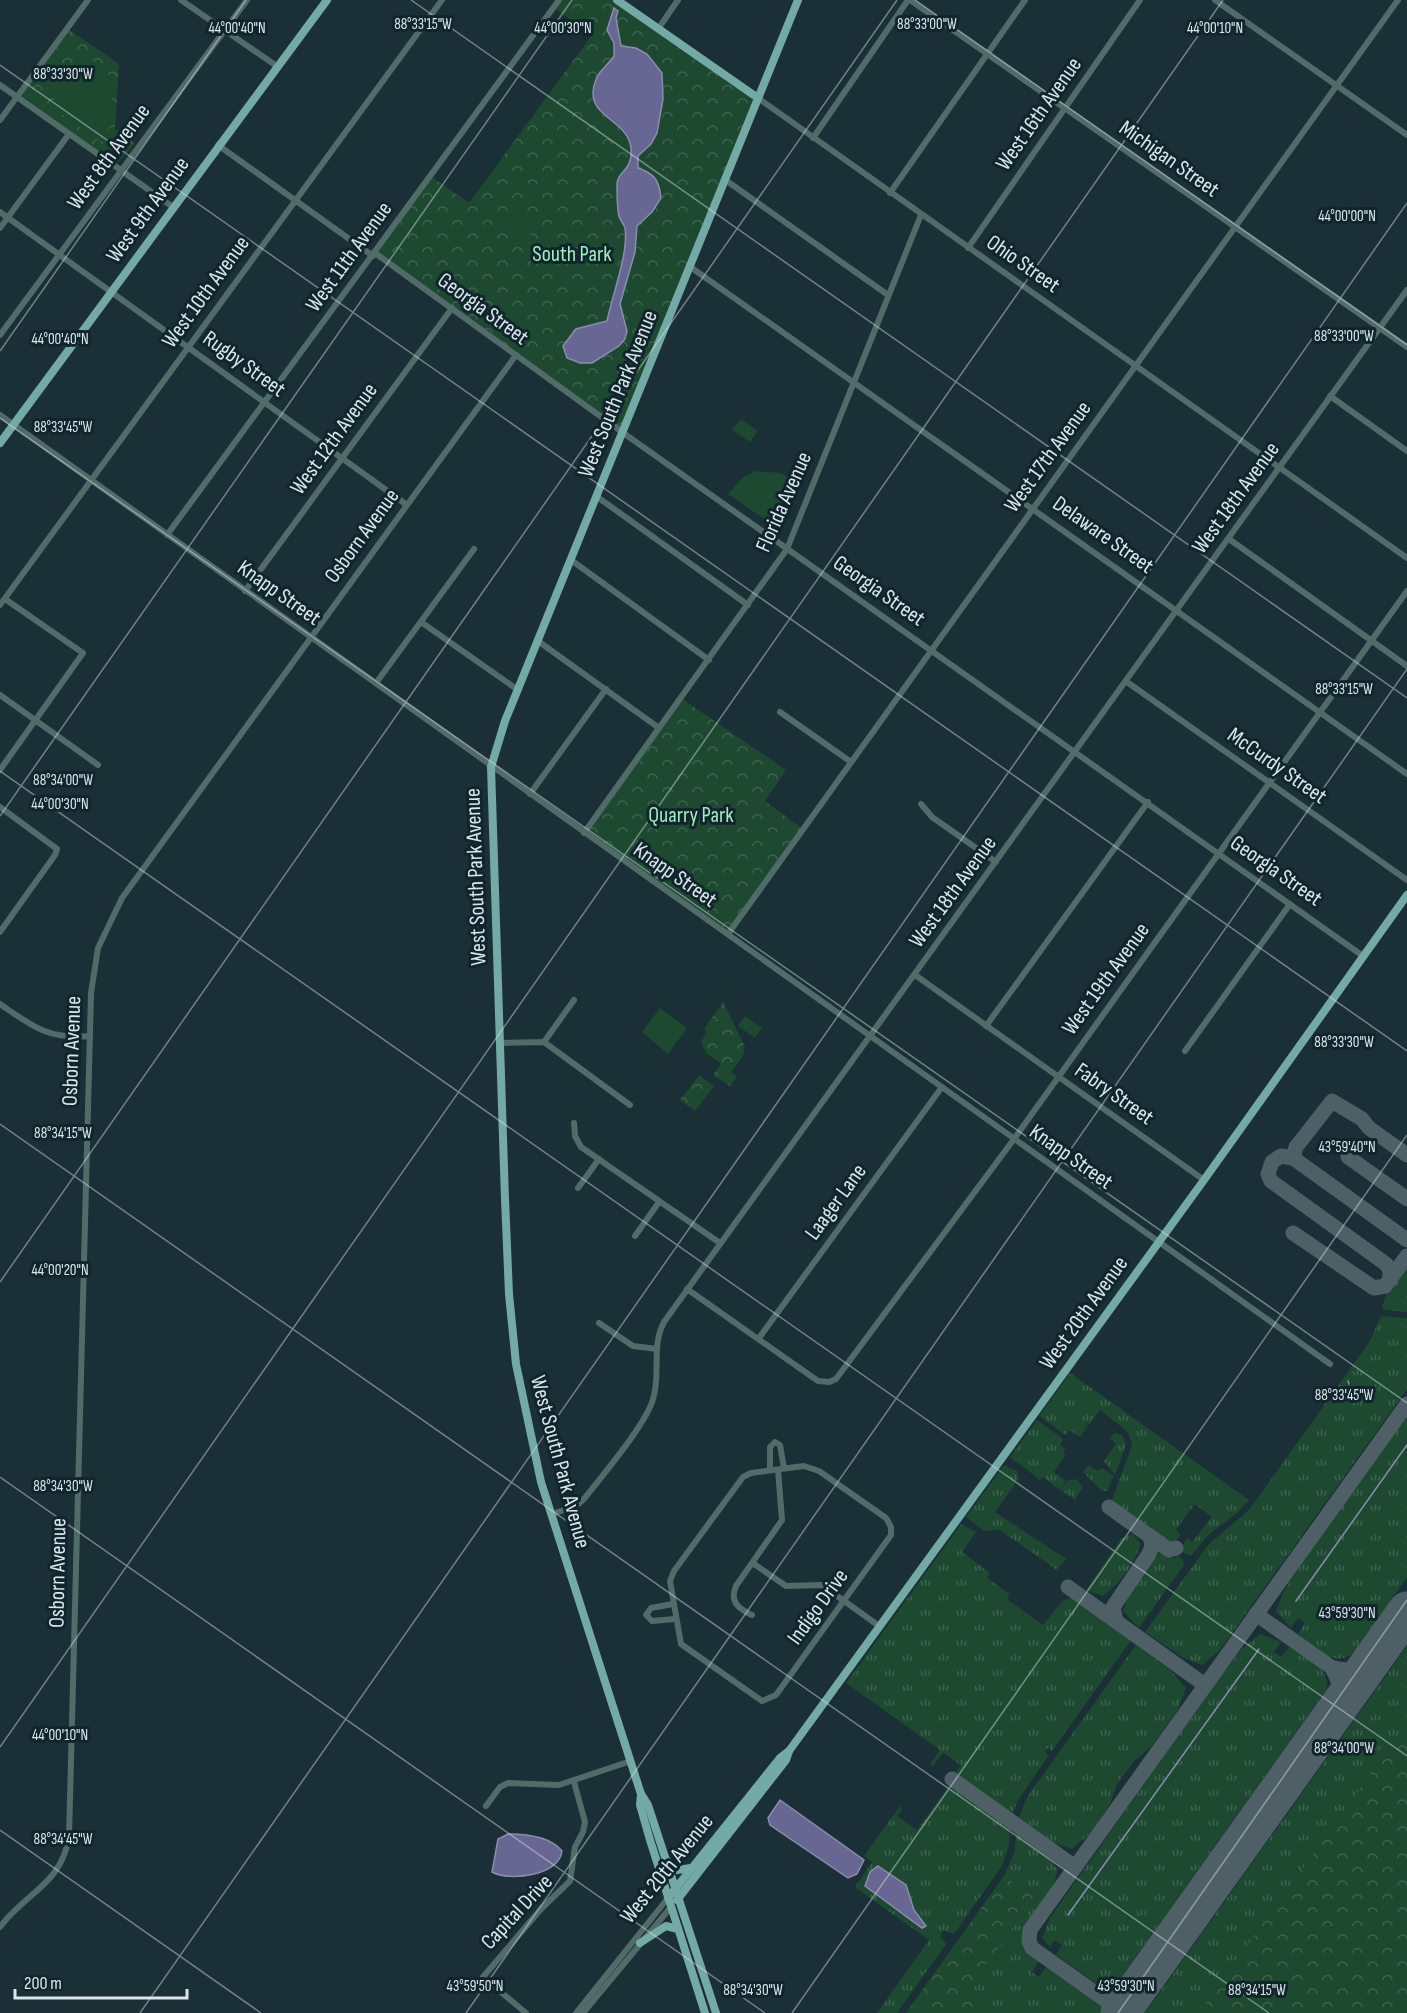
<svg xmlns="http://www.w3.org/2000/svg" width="1407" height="2013" font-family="'Sofia Sans Condensed',sans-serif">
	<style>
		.grass { fill: url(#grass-tufts); fill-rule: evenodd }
		.park { fill: url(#park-crowns) }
		.garden { fill: #1d4931 }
		.water { fill: #686793; stroke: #8a8dad; stroke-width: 1.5 }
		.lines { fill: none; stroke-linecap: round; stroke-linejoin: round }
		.stream { stroke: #8a8dad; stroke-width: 1.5 }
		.taxiway { stroke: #4e6066; stroke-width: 15 }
		.runway { stroke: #4e6066; stroke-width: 39 }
		.minor { stroke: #516b69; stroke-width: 6 }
		.major { stroke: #73aaa5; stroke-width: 8 }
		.ticks { fill: none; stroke: #dbe7eb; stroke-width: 1.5; stroke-opacity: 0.45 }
		.labels { text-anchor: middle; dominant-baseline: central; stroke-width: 6; stroke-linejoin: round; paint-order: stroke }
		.street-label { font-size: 22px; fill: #dbe7eb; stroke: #11252c }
		.park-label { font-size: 22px; fill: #a2edbe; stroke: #11252c }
		.ticks-label { font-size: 15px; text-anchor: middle; fill: #dbe7eb; stroke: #11252c; stroke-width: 6; stroke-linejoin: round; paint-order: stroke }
	</style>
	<defs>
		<pattern id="grass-tufts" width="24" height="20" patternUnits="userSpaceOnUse" patternTransform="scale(1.5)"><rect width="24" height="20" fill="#1d4931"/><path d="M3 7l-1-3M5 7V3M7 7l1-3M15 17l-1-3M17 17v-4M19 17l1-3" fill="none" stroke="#3d634f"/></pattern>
		<pattern id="park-crowns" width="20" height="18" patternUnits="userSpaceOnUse" patternTransform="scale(1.5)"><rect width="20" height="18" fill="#1d4931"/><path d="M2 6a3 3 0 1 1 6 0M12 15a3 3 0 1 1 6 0" fill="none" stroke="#3d634f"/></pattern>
	</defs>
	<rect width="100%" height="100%" fill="#1b2f36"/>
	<g class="grass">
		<path d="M1407,1265V1312L1384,1310L1382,1307L1387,1292Z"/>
		<path d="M1381,1316L1407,1318V1389L1219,1651L1202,1665L1182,1657L1145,1632L1208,1545L1249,1510L1370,1341Z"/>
		<path d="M1070,1373L1249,1500L1237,1513L1209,1534L1191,1556L1180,1551L1187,1538L1192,1542L1212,1517L1195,1504L1176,1530L1181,1535L1171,1545L1112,1500L1132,1445L1128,1432L1100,1410L1089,1425L1085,1422L1088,1426L1080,1437L1069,1430L1065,1435L1039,1416Z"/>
		<path d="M1407,1416V1577L1354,1652C1334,1670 1314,1646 1298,1634L1305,1623L1298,1618L1291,1628L1276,1611L1284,1591L1311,1549Z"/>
		<path d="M1037,1420L1063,1439L1060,1445L1065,1449L1063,1454L1066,1455L1054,1472L1066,1481L1060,1490L1043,1477L1040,1480L1010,1457Z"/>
		<path d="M1115,1433L1122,1435L1126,1444L1115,1475L1104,1461L1116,1444L1110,1438Z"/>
		<path d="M1004,1465L1017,1471L1019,1478L995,1512L1066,1559L1057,1570L1000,1530L984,1531L966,1517Z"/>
		<path d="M1089,1465L1097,1471L1102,1468L1114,1476L1107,1491H1102L1083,1472Z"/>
		<path d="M1076,1479L1083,1487L1075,1500L1061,1490L1067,1481Z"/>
		<path d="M961,1524L976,1532L962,1552L990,1573L987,1578L1010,1594L1007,1599L1043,1625L1062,1601L1071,1598L1131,1640L1052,1751L1048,1748L1045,1752L1049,1755L1018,1800L1012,1815L954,1775L961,1765L943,1753L933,1766L930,1764L940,1750L846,1683Z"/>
		<path d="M1132,1534L1141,1544C1133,1566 1122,1581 1103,1596L1086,1590L1121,1539Z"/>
		<path d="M1161,1550L1174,1559L1177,1555L1183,1559L1184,1565L1139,1628L1123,1611L1131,1591Z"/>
		<path d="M1260,1634L1281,1642L1274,1652L1281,1657L1289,1647C1305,1656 1332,1668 1326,1690L1112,1990L1097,1984L1056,1955L1062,1945L1054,1940L1050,1947L1042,1938L1050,1918L1214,1685L1243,1648Z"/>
		<path d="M1136,1645L1171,1671L1186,1688L1178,1709L1165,1728L1151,1747L1134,1761L1117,1784L1110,1804L1091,1833L1072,1849L1054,1843L1018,1820L1027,1797Z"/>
		<path d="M1407,1646V2013H1145Z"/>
		<path d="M951,1783L1010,1826L1009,1845L1002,1866L954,1934L943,1930L940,1936L946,1944L897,2013H877L929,1940L855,1887L872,1862L864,1856L900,1806L902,1809L897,1816L917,1830ZM874,1868L906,1885L914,1910L923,1921L922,1927L865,1886Z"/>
		<path d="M1017,1832L1045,1853L1058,1870L1052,1889L1022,1934L1024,1948L1039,1961L1032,1972L1039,1977L1046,1967L1111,2013H906L1004,1876L1014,1853Z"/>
	</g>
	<g class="park">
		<path d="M559,0H617L757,99L623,432L375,253L431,176L469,203L592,35L554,8Z"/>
		<path d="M68,29L119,64L115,129L135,143L115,166L17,97Z"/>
		<path d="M681,698L786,770L765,801L803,829L728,934L584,833Z"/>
		<path d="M723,1002L745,1047L743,1056L731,1072L737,1077L730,1086L713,1075L721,1064L706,1053L701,1042L707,1032L704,1029Z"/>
		<path d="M699,1075L714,1086L695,1111L680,1100Z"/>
		<path d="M1407,1723V2013H1199Z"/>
		<path d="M1004,1876L1035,1898L963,1996L987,2013H906Z"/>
	</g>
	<g class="garden">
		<path d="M86,56L108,72C113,96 117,122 101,142L54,108L52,102Z"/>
		<path d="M515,217L534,227L528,239L509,229Z"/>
		<path d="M741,419L758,431L750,442L732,430Z"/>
		<path d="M756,471L780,473L800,482L776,523H770L728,494L743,477Z"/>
		<path d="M660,1008L687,1028L668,1054L642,1032Z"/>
		<path d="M745,1016L762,1028L755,1038L738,1026Z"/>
	</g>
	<g class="water">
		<path d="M614,8L618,11L616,18L621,46L636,48L647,54L662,73L663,99L657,133L651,144L638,156V168C655,174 659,180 661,198L652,212L637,226L635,252L620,304L627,331L625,339L619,346L592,363H580L567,358L563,346L576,329L607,321C612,296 629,252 625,228C624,224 620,220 619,216C617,208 617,193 617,184C617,171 633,172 631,148C627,116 579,118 597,77C601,69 609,64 614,56V43L607,30Z"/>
		<path d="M780,1800L864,1860L857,1874L848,1878L770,1825L768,1818Z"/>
		<path d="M508,1834C526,1834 551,1837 562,1851C560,1875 510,1882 492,1872L498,1839Z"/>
		<path d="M878,1866L906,1885L914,1910L926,1926L922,1928L865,1886L870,1872Z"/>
	</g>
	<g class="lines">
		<g class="stream">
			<path d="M1348,1381L1349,1384"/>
			<path d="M1296,1601L1407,1445"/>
			<path d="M1068,1915L1259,1649"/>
		</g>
		<g class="taxiway">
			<path d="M1348,1157L1407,1199"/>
			<path d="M1293,1158L1296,1147L1332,1101L1362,1119L1369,1128L1407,1155"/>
			<path d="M1293,1233L1374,1288L1385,1286L1407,1256"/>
			<path d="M1390,1280V1270L1386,1264L1271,1181L1268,1174L1272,1162L1281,1156L1293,1158L1407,1240"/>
			<path d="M1109,1507L1169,1550L1176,1548"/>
			<path d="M1068,1587L1205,1685"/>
			<path d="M1256,1614L1355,1684"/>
			<path d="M1116,1621L1113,1607L1149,1554L1152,1546L1150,1536"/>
			<path d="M1334,1668C1358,1675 1368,1661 1383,1645"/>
			<path d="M1328,1723C1340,1703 1345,1691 1333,1670"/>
			<path d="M952,1779L1075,1867"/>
			<path d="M1121,2011L1032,1948L1029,1941L1030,1930L1407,1404"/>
		</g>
		<path class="runway" d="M1120,2013L1407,1611"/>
		<g class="minor">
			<path d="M181,0L278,67"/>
			<path d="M910,0L1407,347"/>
			<path d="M1215,0L1407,135"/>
			<path d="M658,29L678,0"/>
			<path d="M0,85L173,207"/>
			<path d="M758,98L1407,558"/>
			<path d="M0,120L88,0"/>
			<path d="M813,138L908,0"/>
			<path d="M218,145L373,256"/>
			<path d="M724,179L888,295"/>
			<path d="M890,193L1025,0"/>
			<path d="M0,212L407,505"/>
			<path d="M0,228L69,134"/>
			<path d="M968,248L1140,0"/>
			<path d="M375,253L629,437L1363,956"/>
			<path d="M689,266L1407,774"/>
			<path d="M0,335L247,0"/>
			<path d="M1330,396L1407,451"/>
			<path d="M0,415L1330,1364"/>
			<path d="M596,496L748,605"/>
			<path d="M167,535L559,0"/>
			<path d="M1229,539L1407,666"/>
			<path d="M571,560L709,660"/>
			<path d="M245,591L452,308"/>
			<path d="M0,605L442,0"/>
			<path d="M421,622L518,690"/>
			<path d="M538,641L659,728"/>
			<path d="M1127,682L1407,880"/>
			<path d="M376,683L474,549"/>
			<path d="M0,695L98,765"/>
			<path d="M780,712L851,762"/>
			<path d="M0,770L83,653L5,599"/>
			<path d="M530,794L606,689"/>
			<path d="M921,804L932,817L996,862"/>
			<path d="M0,807L57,849L55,855L0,932"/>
			<path d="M584,833L787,549L921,215"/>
			<path d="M728,934L1398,0"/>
			<path d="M915,975L1204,1180"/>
			<path d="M0,1004C32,1026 48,1040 90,1036"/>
			<path d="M986,1026L1148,802"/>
			<path d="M544,1042L574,1000"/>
			<path d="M499,1043L544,1042L630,1105"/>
			<path d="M1185,1051L1290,904"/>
			<path d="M574,1123L575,1136L581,1147L720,1243"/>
			<path d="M578,1188L599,1159"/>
			<path d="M635,1236L659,1202"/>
			<path d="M687,1289L818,1381L829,1382L836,1379L1014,1139L1407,591"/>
			<path d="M599,1323L633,1346L657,1349"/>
			<path d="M759,1338L942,1087"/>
			<path d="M804,1466L819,1471L886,1518L891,1527V1535L776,1695L762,1701L681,1644L670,1581L674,1571L743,1477L751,1473Z"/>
			<path d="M770,1470V1447L775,1442L780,1445L784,1468"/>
			<path d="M552,1514L576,1506L584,1499C601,1477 647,1423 653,1399C661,1374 651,1346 664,1322L1407,290"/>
			<path d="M754,1564L786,1586L822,1585L879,1626"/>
			<path d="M673,1604L651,1608L646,1615L652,1621L675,1619"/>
			<path d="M752,1615C739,1609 729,1602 736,1586L782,1520L778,1470"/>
			<path d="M486,1806L500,1787L508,1783L559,1785L631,1761"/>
			<path d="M0,1927C26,1892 61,1885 69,1837L91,993L98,948L122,898L516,355"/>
			<path d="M526,2013L483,1977L541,1909L570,1881L575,1847L583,1832L585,1822L574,1782"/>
			<path d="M576,2013L668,1898"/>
			<path d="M583,2013L671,1907"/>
		</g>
		<g class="major">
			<path d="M617,0L758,98"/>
			<path d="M0,443L327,0"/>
			<path d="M641,1794L640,1805L650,1840L705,2013"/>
			<path d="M668,1862L677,1870L691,1868"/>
			<path d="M668,1898L780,1758L789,1751L1204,1180L1407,895"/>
			<path d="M677,1900L786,1760L789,1751"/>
			<path d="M640,1943L666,1926L678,1929"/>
			<path d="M716,2013L648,1805L641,1794L541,1482L516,1364L509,1294L505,1199L491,767L505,721L798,0"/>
		</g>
	</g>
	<path class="ticks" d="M411,0L1407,698M915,0L1407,345M0,65L1407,1051M0,351L246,0M0,418L1407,1403M0,771L1407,1756M0,816L572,0M0,1124L1269,2013M0,1282L897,0M0,1477L765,2013M0,1747L1223,0M0,1830L261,2013M140,2013L1407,203M466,2013L1407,669M792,2013L1407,1135M1118,2013L1407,1600"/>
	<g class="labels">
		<g class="street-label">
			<text transform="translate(1039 114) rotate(-55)">West 16th Avenue</text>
			<text transform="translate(109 157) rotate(-54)">West 8th Avenue</text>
			<text transform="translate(1169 159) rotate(35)">Michigan Street</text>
			<text transform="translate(148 210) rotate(-54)">West 9th Avenue</text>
			<text transform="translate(349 257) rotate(-54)">West 11th Avenue</text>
			<text transform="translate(1023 264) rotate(35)">Ohio Street</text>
			<text transform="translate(206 292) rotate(-54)">West 10th Avenue</text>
			<text transform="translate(483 309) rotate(36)">Georgia Street</text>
			<text transform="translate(244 364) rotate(36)">Rugby Street</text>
			<text transform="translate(618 394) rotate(-68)">West South Park Avenue</text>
			<text transform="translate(334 439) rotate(-54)">West 12th Avenue</text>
			<text transform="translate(1048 457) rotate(-54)">West 17th Avenue</text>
			<text transform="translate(1236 498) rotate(-54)">West 18th Avenue</text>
			<text transform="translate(784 502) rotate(-66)">Florida Avenue</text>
			<text transform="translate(1103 535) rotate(35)">Delaware Street</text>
			<text transform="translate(362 536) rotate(-54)">Osborn Avenue</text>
			<text transform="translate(879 591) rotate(35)">Georgia Street</text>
			<text transform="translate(279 593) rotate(35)">Knapp Street</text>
			<text transform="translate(1277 766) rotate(35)">McCurdy Street</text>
			<text transform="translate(1276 871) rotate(35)">Georgia Street</text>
			<text transform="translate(675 875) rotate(35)">Knapp Street</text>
			<text transform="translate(476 877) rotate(-92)">West South Park Avenue</text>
			<text transform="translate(953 892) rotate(-54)">West 18th Avenue</text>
			<text transform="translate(1106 979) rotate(-54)">West 19th Avenue</text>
			<text transform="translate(72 1051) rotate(-88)">Osborn Avenue</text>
			<text transform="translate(1114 1094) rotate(35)">Fabry Street</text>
			<text transform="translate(1071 1157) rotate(35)">Knapp Street</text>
			<text transform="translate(836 1202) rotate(-54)">Laager Lane</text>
			<text transform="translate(1084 1313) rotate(-54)">West 20th Avenue</text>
			<text transform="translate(560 1462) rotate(75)">West South Park Avenue</text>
			<text transform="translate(58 1573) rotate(-89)">Osborn Avenue</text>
			<text transform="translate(818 1607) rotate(-54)">Indigo Drive</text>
			<text transform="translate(667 1869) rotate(-51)">West 20th Avenue</text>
			<text transform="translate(517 1912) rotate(-47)">Capital Drive</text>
		</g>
		<g class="park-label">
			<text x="572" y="254">South Park</text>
			<text x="691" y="815">Quarry Park</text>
		</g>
	</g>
	<g class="ticks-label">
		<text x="927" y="29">88°33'00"W</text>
		<text x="423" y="29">88°33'15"W</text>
		<text x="237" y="33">44°00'40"N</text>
		<text x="563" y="33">44°00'30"N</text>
		<text x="1215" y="33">44°00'10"N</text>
		<text x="63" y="79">88°33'30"W</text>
		<text x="1347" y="221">44°00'00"N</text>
		<text x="1344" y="341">88°33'00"W</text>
		<text x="60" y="344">44°00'40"N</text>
		<text x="63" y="432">88°33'45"W</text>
		<text x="1344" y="694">88°33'15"W</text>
		<text x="63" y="785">88°34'00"W</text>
		<text x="60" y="809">44°00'30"N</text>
		<text x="1344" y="1047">88°33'30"W</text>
		<text x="63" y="1138">88°34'15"W</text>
		<text x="1347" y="1152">43°59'40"N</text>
		<text x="60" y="1275">44°00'20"N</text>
		<text x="1344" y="1400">88°33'45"W</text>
		<text x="63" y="1491">88°34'30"W</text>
		<text x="1347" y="1618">43°59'30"N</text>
		<text x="60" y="1740">44°00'10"N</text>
		<text x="1344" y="1753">88°34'00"W</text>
		<text x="63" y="1844">88°34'45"W</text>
		<text x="475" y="1991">43°59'50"N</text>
		<text x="1126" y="1991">43°59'30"N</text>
		<text x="753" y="1995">88°34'30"W</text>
		<text x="1257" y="1995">88°34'15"W</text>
	</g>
	<path d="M15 1989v9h172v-9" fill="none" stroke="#dbe7eb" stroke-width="3"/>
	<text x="24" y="1989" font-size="18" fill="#dbe7eb" stroke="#11252c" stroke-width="4.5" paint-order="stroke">200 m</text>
</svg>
